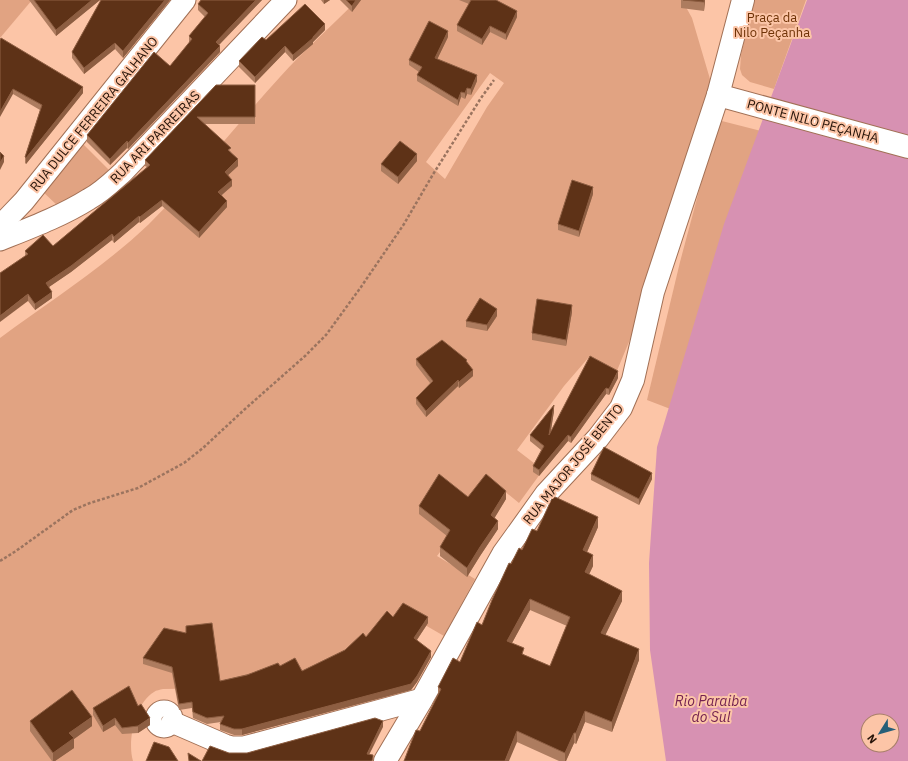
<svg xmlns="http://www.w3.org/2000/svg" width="908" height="761" font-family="'IBM Plex Sans',sans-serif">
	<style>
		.green { fill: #e1a382; fill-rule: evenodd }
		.water { fill: #d791b2; fill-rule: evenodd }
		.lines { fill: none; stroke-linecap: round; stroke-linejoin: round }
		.street-casing { stroke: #a27055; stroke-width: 23 }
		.secondary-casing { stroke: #a27055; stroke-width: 24 }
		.path { stroke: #9b745f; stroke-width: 2.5; stroke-dasharray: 3 2; stroke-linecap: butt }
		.street { stroke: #fff; stroke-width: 21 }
		.secondary { stroke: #fff; stroke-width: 22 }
		.wall { fill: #ad7c5f; fill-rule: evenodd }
		.shaded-wall { fill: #8d5e42 }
		.building { fill: #5e3217; stroke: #8d5e42; fill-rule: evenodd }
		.labels { text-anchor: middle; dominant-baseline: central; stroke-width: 4; stroke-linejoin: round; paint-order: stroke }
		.park-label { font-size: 13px; fill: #6f3307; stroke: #fcc5a7 }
		.street-label { font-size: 13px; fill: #271409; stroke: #fcc5a7 }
		.water-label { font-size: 14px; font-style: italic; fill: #742250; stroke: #fcc5a7 }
	</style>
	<rect width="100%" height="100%" fill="#fcc5a7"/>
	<g class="green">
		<path d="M0,0H32L0,38Z"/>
		<path d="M357,0H682L692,18L715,96L636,325L616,373L589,357L564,386L517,450L543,470L519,503L493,482L437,556L475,579L444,636L399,610L384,631L311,673L226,688L163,689C160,690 156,690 154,692C135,703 127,741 133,761H0V338C50,301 104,267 149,224C195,178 236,125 280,77C304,50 332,26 357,0ZM490,73L504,83L487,107L445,179L426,162Z"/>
		<path d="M754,0H806L774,89L750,82L742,75L740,69L741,55Z"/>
		<path d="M718,120L773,134L694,418L647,400L680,262Z"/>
		<path d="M80,141L111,172L83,194L59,207L41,190Z"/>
	</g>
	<path class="water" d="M807,0H908V761H666L650,650L649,563L657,447L724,224ZM868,721H892V745H868Z"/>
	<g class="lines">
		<g class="street-casing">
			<g id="street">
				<path d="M0,226L24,201L185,0"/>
				<path d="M0,240C30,228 62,216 89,199C102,192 112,182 123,172L286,0"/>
				<circle cx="164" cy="719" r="8"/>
				<path d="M172,722L225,745L232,747H244L422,699"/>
			</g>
		</g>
		<g class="secondary-casing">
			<g id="secondary">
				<path d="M718,95L908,147"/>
				<path d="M385,761L422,699L503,554L546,494L598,438L621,408L633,380L653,292L718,95L743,0"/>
			</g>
		</g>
		<path class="path" d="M0,561L16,551L73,510L90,503L138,488L184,463L203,448L245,409L305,356L326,335L361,287L404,224L432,176L481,98L494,80"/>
		<use href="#street" class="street"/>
		<use href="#secondary" class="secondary"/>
	</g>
	<g class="wall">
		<path d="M29,0H100L56,36Z"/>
		<path d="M101,0H170L123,58L115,49L84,74L72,58V52Z"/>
		<path d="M262,0L219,45L220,52L128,149L127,148L110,165L87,142V135L170,66L189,43V36L205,17L198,10V4Z"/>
		<path d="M321,0H330L324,4Z"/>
		<path d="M340,0H361L352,12Z"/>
		<path d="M459,0H496L517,17L506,40L490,32L482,45L457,31V25L469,4Z"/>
		<path d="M681,0H705L704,11L681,8Z"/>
		<path d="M325,30L313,42V44L293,61L285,52L255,83L239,67V61L266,40Z"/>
		<path d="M448,37L437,59L477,81L471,95L467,94L465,99L461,97L458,106L417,81V75L419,72L409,65V60Z"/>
		<path d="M0,40L83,93L26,164L25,163V157L40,110L13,94Z"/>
		<path d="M216,85H255V124H204L231,152L238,166L228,175L232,186L222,195L227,207L199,238L162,206L140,223L139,222L114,243L112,240L71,272L49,287L52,298L35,310L28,301L25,251L53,246L147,167L145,166V160Z"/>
		<path d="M417,161L398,184L381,171V164Z"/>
		<path d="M593,194L579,237L558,230V224Z"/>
		<path d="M572,312L566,346L532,340V333Z"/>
		<path d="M497,316L487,331L466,327V321Z"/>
		<path d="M416,359L467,362L473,376L459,388L458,386L426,417L416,404V398L430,383L416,365Z"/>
		<path d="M618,378L609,395L606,394L571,443L568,441L539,476L533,472V466L541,450L530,441V435L554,411L551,431Z"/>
		<path d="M591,474L652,479L639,505L591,480Z"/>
		<path d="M468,497L506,499L494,518L498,529L480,556L467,577L440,556V547L447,536L419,514V506Z"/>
		<path d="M598,527L587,552L593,566L589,574L622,601L605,635L639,660L612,732L585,722L576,744L574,743L566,761H559L517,742L420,731L438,695V687L460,662L482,625L511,564L537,531ZM530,610L567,626L550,666L524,655L512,643Z"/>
		<path d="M393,617L428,623L417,640L431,657L417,682L411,690L242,735H234L220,730V724L221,722L207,724L193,718L192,708L179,710L172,673L143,664V658L186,633V626L220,681L280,666L302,671L345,650L366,637Z"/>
		<path d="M138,706L150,725L138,733L122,734L115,725L103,732L93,715V708Z"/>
		<path d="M30,721L92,726L74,739V748L55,761H52L30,731Z"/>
	</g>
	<g class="shaded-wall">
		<path d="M92,0H100L56,36V30Z"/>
		<path d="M165,0H170L123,58V51Z"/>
		<path d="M256,0H262L216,48V42Z"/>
		<path d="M324,0H330L324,4Z"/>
		<path d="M356,0H361L352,12V6Z"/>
		<path d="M704,0H705L704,11Z"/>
		<path d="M517,11V17L506,40V34Z"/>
		<path d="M325,24V30L313,42V44L293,61V55Z"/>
		<path d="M490,26V32L482,45V39Z"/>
		<path d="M448,31V37L435,64V58Z"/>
		<path d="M115,43V49L84,74V68Z"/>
		<path d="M220,46V52L128,149V143Z"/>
		<path d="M285,46V52L255,83V77Z"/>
		<path d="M477,75V81L471,95V89Z"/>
		<path d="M83,87V93L26,164V158Z"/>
		<path d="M467,88V94L465,99V93Z"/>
		<path d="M13,89V94L0,117V112Z"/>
		<path d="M461,92V97L458,106V100Z"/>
		<path d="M127,141V148L110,165V159Z"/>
		<path d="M417,154V161L398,184V177Z"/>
		<path d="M4,156V162L0,170V163Z"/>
		<path d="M238,159V166L225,178V172Z"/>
		<path d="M232,180V186L218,198V192Z"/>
		<path d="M593,187V194L579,237V231Z"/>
		<path d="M162,200V206L140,223V217Z"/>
		<path d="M227,201V207L199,238V232Z"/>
		<path d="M139,216V222L114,243V237Z"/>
		<path d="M112,234V240L71,272L46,289V283Z"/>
		<path d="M52,292V298L35,310V304Z"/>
		<path d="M28,294V301L0,322V316Z"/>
		<path d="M572,305V312L566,346V340Z"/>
		<path d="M497,309V316L487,331V325Z"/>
		<path d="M473,370V376L459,388V382Z"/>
		<path d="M618,371V378L609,395V389Z"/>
		<path d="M458,380V386L426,417V411Z"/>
		<path d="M606,388V394L571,443V437Z"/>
		<path d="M554,405V411L549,441V435Z"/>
		<path d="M568,435V441L539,476V470Z"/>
		<path d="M652,473V479L639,505V499Z"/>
		<path d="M506,491V499L491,524V515Z"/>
		<path d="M598,517V527L583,561V550Z"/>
		<path d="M498,521V529L480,556L467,577V568L480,547Z"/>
		<path d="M593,555V566L585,583V572Z"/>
		<path d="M622,591V601L601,644V633Z"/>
		<path d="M530,599V610L507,652V641Z"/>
		<path d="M428,617V623L414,644V638Z"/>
		<path d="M639,649V660L612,732V722Z"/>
		<path d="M431,651V657L417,682L411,690L242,735V729Z"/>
		<path d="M585,711V722L576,744V733Z"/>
		<path d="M92,717V726L74,739V748L55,761H53V753L69,733Z"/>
		<path d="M115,718V725L103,732V726Z"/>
		<path d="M150,718V725L138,733V726Z"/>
		<path d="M383,721V727L367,759V754Z"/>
		<path d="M517,731V742L509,761H505Z"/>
		<path d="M574,733V743L566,761H565V753Z"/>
	</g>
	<g class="building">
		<path d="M34,0H92L56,30Z"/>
		<path d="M101,0H165L123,51L115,43L84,68L72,52Z"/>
		<path d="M201,0H256L216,42L220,46L128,143L127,141L110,159L87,135L154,52L170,66L192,39L189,36L208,13L198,4Z"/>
		<path d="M346,0H356L352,6Z"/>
		<path d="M471,0H496L517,11L506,34L490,26L482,39L457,25Z"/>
		<path d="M683,0H704V2Z"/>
		<path d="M305,4L325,24L313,37V38L293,55L285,46L255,77L239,61L262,37L266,40Z"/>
		<path d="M429,21L448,31L435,58L477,75L471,89L467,88L465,93L461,92L458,100L417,75L422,67L409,60Z"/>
		<path d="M1,38L83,87L26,158L25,157L42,105L13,89L0,112V40Z"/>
		<path d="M216,85H255V117H197L231,148L228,150L238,159L225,172L232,180L218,192L227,201L199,232L162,200L140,217L139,216L114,237L112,234L71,266L46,283L52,292L35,304L28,294L0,316V273L28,254L25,251L43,235L53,246L150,165L145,160Z"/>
		<path d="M400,141L417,154L398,177L381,164Z"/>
		<path d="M0,152L4,156L0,163Z"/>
		<path d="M572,180L593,187L579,231L558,224Z"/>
		<path d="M480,298L497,309L487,325L466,321Z"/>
		<path d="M537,299L572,305L566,340L532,333Z"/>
		<path d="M442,340L467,360L466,361L473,370L459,382L458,380L426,411L416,398L433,381L416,359Z"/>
		<path d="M590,356L618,371L609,389L606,388L571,437L568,435L539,470L533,466L544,446L530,435L554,405L549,435Z"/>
		<path d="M604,447L652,473L639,499L591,474Z"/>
		<path d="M439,474L468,497L486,474L506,491L491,515L498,521L480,547L467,568L440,547L450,530L419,506Z"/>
		<path d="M553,496L598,517L583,550L593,555L585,572L622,591L601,633L639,649L612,722L585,711L576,733H574L565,753L517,731L505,761H404L416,730L420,731L441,689L438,687L453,658L460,662L477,622L482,625L492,600L509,563L511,564L519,548L522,550L532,529L537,531ZM530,599L570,617L550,666L522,654L524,648L507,641Z"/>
		<path d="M403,603L428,617L414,638L431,651L417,676L411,684L242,729H234L220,724L224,716L207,718L193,712L192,702L179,704L172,667L143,658L164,628L186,633V626L212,623L220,681L247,675L278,663L280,666L295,658L302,671L345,650L363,633L366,637L387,611L393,617Z"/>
		<path d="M129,686L138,706L141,704L150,718L138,726L122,728L115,718L103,726L93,708Z"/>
		<path d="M72,690L92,717L69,733L74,738L53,753L30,721Z"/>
		<path d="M375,718L383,721L367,754L373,755V757L372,761H202L210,746L229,753H247Z"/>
		<path d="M154,742L169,747L178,761H146Z"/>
		<path d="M188,753L201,761H189Z"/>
	</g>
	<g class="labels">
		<g class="park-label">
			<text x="772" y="17">Praça da<tspan x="772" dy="15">Nilo Peçanha</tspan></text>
		</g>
		<g class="street-label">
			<text transform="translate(94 114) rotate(-51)">RUA DULCE FERREIRA GALHANO</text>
			<text transform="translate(813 121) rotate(15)">PONTE NILO PEÇANHA</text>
			<text transform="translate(155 137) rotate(-46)">RUA ARI PARREIRAS</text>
			<text transform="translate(573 464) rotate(-51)">RUA MAJOR JOSÉ BENTO</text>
		</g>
		<g class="water-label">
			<text x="711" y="701">Rio Paraiba<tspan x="711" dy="16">do Sul</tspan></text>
		</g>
	</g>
	<g transform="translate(880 733) rotate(233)"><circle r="19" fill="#fcc5a7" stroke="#a77e68"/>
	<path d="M0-3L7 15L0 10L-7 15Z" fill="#265f78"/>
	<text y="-6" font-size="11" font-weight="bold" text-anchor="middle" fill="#271409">N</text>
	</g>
</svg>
